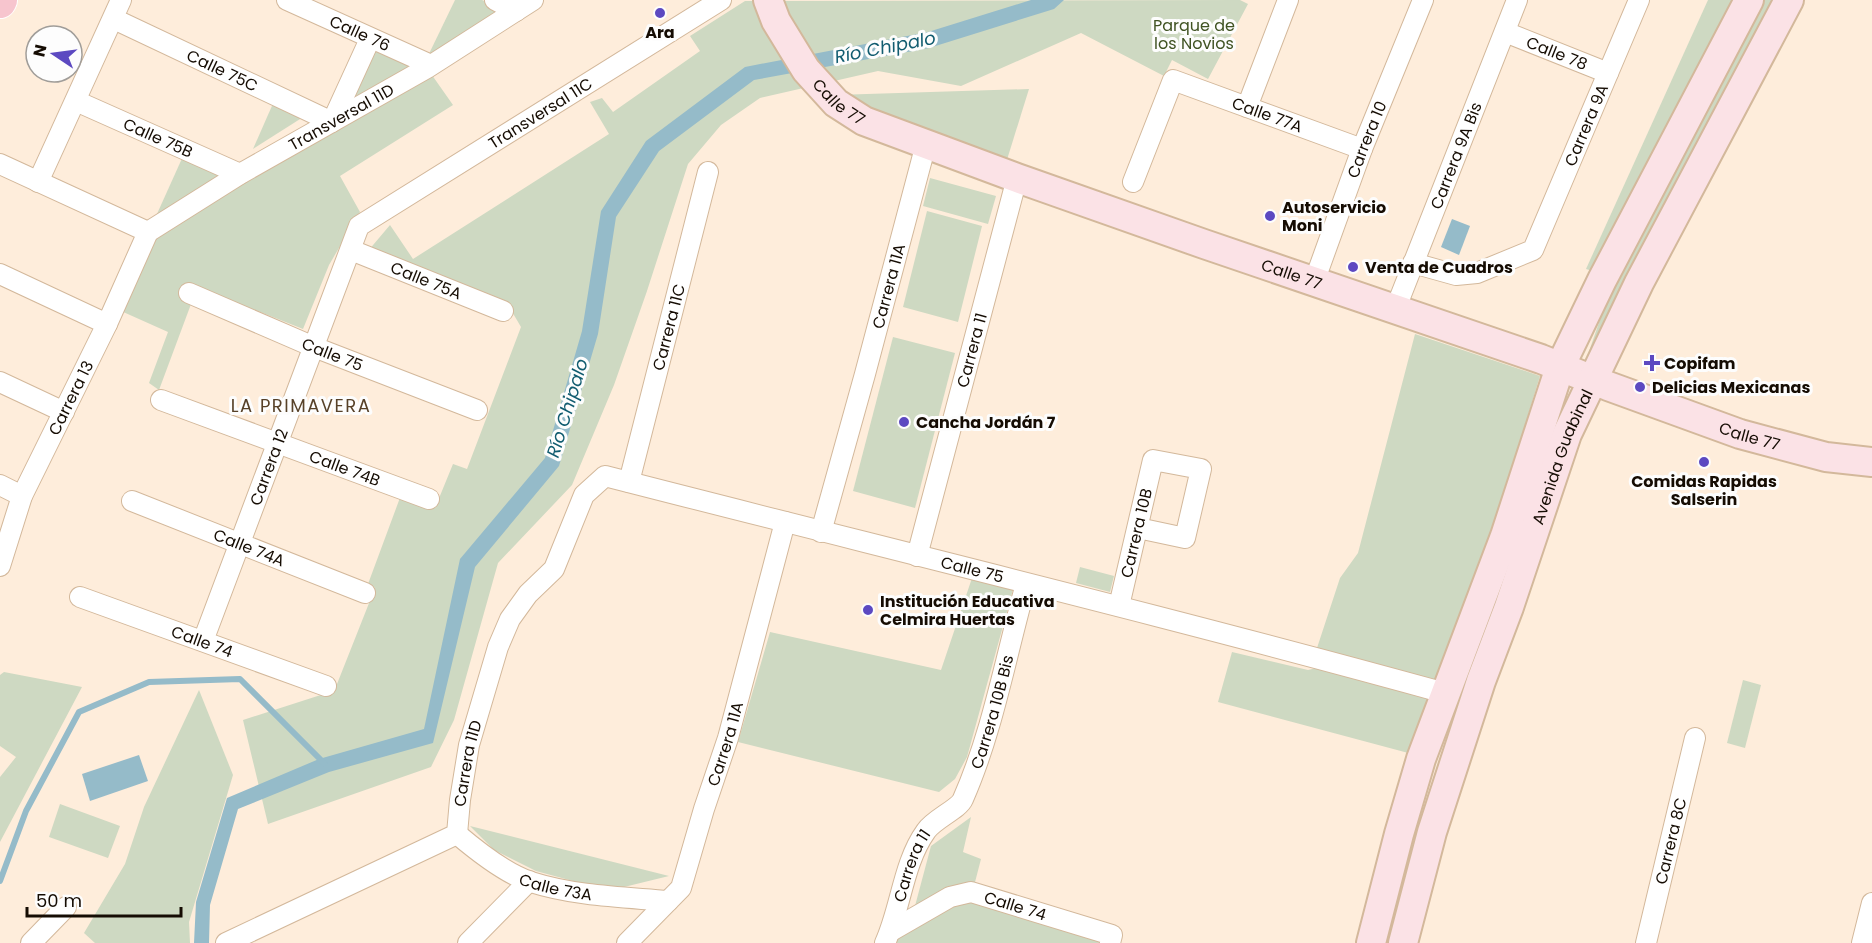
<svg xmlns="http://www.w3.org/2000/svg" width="1872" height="943" font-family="Poppins,sans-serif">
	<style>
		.green { fill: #ced9c2 }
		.water { fill: #95bbc9 }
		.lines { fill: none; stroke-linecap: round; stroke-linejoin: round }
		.stream { stroke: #95bbc9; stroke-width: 6 }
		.street-casing { stroke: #d3b89b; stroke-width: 22 }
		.secondary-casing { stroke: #d3b89b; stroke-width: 32 }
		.primary-casing { stroke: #fff; stroke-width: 34 }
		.street { stroke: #fff; stroke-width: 20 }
		.secondary { stroke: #fbe2e6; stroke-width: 28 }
		.primary { stroke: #f7c5ce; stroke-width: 32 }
		.poi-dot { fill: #5c49c1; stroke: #fdfdfd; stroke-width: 2 }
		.labels { text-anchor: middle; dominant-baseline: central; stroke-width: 6; stroke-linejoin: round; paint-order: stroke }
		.park-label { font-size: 16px; fill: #405323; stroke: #fdfdfd }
		.poi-label { font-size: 16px; font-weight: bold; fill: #150c03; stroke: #fdfdfd; text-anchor: start }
		.street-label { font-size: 16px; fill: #150c03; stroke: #fdfdfd }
		.water-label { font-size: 18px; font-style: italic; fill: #115c70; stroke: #fdfdfd }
		.neighbourhood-label { font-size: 18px; letter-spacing: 1.5px; fill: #574128; stroke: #fdfdfd }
	</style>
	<rect width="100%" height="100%" fill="#feeddb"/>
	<g class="green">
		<path d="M455,0H482L506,11L426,60Z"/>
		<path d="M1240,0L1248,4L1208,79L1172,60L1164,76L1081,33L961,86L878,71L760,98L721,125L688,164L647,291L614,385L572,485L498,563L454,720L431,767L268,824L243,720L330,692L337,684L375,588L368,584L401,495L435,508L453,464L467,469L521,327L511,310L368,251L390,225L413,259L609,134L590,102L602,98L613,112L700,51L690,36L745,1Z"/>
		<path d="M1708,0H1736L1596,272L1586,269Z"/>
		<path d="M1761,0H1776L1600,370L1585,363L1612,285Z"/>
		<path d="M370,39L427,68L453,105L340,176L360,212L329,265L303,329L212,293L197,288L159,390L149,383L168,332L121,311L151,232L332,122Z"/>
		<path d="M1029,89L1005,166L835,95Z"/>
		<path d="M275,99L308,114L253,149Z"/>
		<path d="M184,154L230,175L152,225Z"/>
		<path d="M930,178L996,196L988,224L923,206Z"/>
		<path d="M927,211L982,226L958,322L903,307Z"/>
		<path d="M1415,334L1540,376L1513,464L1438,688L1316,651L1340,578L1358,553Z"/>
		<path d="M893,337L955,353L915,508L853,491Z"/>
		<path d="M1080,567L1114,576L1110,592L1076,583Z"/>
		<path d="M972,578L1014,586L967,757L955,779L939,792L738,742L770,632L941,670Z"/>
		<path d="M1232,652L1308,670L1325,666L1431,695L1412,754L1218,702Z"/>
		<path d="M4,672L82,687L0,842V777L16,757L0,746V675Z"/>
		<path d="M1743,680L1761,685L1745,748L1727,743Z"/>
		<path d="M199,690L233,775L189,922L190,943H95L84,933L125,864L144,807Z"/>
		<path d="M60,804L120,826L108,858L49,837Z"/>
		<path d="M971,817L963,852L981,859L974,886L951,891L915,906L931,846Z"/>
		<path d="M470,826L669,876L624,887L584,884L536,871L494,850Z"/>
		<path d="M970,896L1106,943H892L894,933Z"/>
	</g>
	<g class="water">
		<path d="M1031,0H1064L1054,9L929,48L754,80L659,151L616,217L598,334L559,466L475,567L433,743L329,772L238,809L210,905L209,943H194L196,902L227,798L319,759L424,729L460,559L545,458L582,331L601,211L646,141L745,67L928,32Z"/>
		<path d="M1452,219L1470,226L1459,255L1441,247Z"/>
		<path d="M139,755L148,781L90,801L82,774Z"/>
	</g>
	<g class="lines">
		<path class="stream" d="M0,881L26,811L79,712L149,682L240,679L324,763"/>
		<g class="street-casing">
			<g id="street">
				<path id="s1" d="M287,0L431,65"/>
				<path d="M495,0L516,11"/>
				<path id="s2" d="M114,19L332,122L370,39"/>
				<path id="s3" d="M1505,32L1608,73"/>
				<path id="s4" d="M76,101L240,174"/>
				<path d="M1247,107L1288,0"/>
				<path d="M0,164L148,232"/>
				<path d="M38,182L121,0"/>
				<path id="s5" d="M1133,182L1173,80L1362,149"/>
				<path id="s6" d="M148,232L240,174L427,68L533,0"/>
				<path id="s7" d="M351,250L503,311"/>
				<path id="s8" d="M1413,263L1456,275L1477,273L1533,250L1639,0"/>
				<path d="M0,274L107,324"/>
				<path id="s9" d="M1314,282L1362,149L1423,0"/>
				<path id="s10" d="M189,293L314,347L477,410"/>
				<path id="s11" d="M1395,310L1517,0"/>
				<path d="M0,382L64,412"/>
				<path id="s12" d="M161,400L429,499"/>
				<path id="s13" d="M629,482L708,172"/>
				<path d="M0,485L22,496"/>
				<path id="s14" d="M132,501L365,593"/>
				<path id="s15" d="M821,532L865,374L926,144"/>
				<path id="s16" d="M917,556L1017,178"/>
				<path id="s17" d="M0,566L22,496L107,324L148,232"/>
				<path id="s18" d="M80,597L326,686"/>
				<path id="s19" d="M1119,606L1153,460L1201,469L1185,538L1138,528"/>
				<path id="s20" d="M203,641L359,226L721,0"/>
				<path id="s21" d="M457,834C477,851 506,874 531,882C575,896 622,897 668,901"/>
				<path id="s22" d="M891,931L950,897L971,892L1112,935L1110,943"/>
				<path d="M31,943L66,907"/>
				<path id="s23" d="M226,943L457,834L460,800L469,745L498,647L510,619L528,594L554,569L584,495L605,476C885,548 1166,616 1445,693"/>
				<path d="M468,943L529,881"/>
				<path id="s24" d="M627,943L681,888L704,809L728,738L785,522"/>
				<path id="s25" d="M885,943C901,908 903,863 926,831C934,819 959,809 963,799C993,731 1006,655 1026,584"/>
				<path id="s26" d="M1646,943L1695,738"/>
				<path d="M1862,943L1872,903"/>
			</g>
		</g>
		<g class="secondary-casing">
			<g id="secondary">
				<path id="s27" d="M768,0L776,21L806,70L836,103L864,121L1017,178L1204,244L1541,359L1608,386L1740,434L1826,457L1872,462"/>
				<path d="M1371,943L1399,834L1421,759L1505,536L1560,367L1602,280L1749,0"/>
				<path id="s28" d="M1403,943L1432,832L1481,681L1509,607L1567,434L1639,283L1789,0"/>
			</g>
		</g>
		<g class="primary-casing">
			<path id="primary" d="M0,2L1,0"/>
		</g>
		<use href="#street" class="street"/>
		<use href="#secondary" class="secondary"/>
		<use href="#primary" class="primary"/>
	</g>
	<g class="poi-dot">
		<circle cx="660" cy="13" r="6"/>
		<circle cx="1270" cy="216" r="6"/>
		<circle cx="1353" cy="267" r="6"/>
		<path d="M1649 354h6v6h6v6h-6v6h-6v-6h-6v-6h6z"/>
		<circle cx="1640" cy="387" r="6"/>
		<circle cx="904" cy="422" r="6"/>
		<circle cx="1704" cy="462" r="6"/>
		<circle cx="868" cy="610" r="6"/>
	</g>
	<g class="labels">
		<g class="park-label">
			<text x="1194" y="25">Parque de<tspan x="1194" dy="18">los Novios</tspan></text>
		</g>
		<g class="poi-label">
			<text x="660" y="32" text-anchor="middle">Ara</text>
			<text x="1282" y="207">Autoservicio<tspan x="1282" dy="18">Moni</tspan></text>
			<text x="1365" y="267">Venta de Cuadros</text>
			<text x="1664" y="363">Copifam</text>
			<text x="1652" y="387">Delicias Mexicanas</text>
			<text x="916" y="422">Cancha Jordán 7</text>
			<text x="1704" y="481" text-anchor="middle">Comidas Rapidas<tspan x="1704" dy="18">Salserin</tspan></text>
			<text x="880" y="601">Institución Educativa<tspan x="880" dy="18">Celmira Huertas</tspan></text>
		</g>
		<g class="street-label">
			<text stroke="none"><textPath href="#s1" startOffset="80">Calle 76</textPath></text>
			<text stroke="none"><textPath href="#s3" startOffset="56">Calle 78</textPath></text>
			<text stroke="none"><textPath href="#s2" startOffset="120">Calle 75C</textPath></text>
			<text stroke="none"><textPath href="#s27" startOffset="126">Calle 77</textPath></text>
			<text stroke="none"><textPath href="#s20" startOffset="657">Transversal 11C</textPath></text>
			<text stroke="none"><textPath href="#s5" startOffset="210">Calle 77A</textPath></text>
			<text stroke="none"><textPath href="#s6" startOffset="225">Transversal 11D</textPath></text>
			<text stroke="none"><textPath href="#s8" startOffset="262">Carrera 9A</textPath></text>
			<text stroke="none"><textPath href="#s4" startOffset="90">Calle 75B</textPath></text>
			<text stroke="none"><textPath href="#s9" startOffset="152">Carrera 10</textPath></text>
			<text stroke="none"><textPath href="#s11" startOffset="166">Carrera 9A Bis</textPath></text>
			<text stroke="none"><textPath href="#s27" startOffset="612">Calle 77</textPath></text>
			<text stroke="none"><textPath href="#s7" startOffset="81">Calle 75A</textPath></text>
			<text stroke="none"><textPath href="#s15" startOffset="255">Carrera 11A</textPath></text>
			<text stroke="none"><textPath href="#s13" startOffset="160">Carrera 11C</textPath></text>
			<text stroke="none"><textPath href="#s16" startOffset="213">Carrera 11</textPath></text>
			<text stroke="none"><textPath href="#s10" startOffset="156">Calle 75</textPath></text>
			<text stroke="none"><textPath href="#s17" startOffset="183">Carrera 13</textPath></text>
			<text stroke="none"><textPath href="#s27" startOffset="1098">Calle 77</textPath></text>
			<text stroke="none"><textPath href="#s28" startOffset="512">Avenida Guabinal</textPath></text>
			<text stroke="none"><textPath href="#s20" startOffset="186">Carrera 12</textPath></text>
			<text stroke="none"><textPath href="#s12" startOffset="196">Calle 74B</textPath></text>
			<text stroke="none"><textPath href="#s19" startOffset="75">Carrera 10B</textPath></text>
			<text stroke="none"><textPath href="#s14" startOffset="126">Calle 74A</textPath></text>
			<text stroke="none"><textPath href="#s23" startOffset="1032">Calle 75</textPath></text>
			<text stroke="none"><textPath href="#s18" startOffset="130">Calle 74</textPath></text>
			<text stroke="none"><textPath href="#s25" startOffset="261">Carrera 10B Bis</textPath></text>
			<text stroke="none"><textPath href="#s24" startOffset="228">Carrera 11A</textPath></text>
			<text stroke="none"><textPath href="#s23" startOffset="327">Carrera 11D</textPath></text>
			<text stroke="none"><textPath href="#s26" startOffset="105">Carrera 8C</textPath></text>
			<text stroke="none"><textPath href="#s25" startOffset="82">Carrera 11</textPath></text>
			<text stroke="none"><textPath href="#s21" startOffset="114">Calle 73A</textPath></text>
			<text stroke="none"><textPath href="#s22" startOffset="136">Calle 74</textPath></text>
		</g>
		<g class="water-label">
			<text transform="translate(885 47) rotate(-11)">Río Chipalo</text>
			<text transform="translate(567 408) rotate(-73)">Río Chipalo</text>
		</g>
		<g class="neighbourhood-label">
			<text x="301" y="405">LA PRIMAVERA</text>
		</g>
	</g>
	<g transform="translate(54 54) rotate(283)"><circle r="28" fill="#fdfdfd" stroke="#a09d99" stroke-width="1.5"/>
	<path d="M0-4.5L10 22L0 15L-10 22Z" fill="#5c49c1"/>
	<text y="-9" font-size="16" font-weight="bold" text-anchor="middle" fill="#150c03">N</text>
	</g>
	<path d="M27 907v9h154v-9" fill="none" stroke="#150c03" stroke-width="3"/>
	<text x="36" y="907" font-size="18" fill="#150c03" stroke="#fdfdfd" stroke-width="4.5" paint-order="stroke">50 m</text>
</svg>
